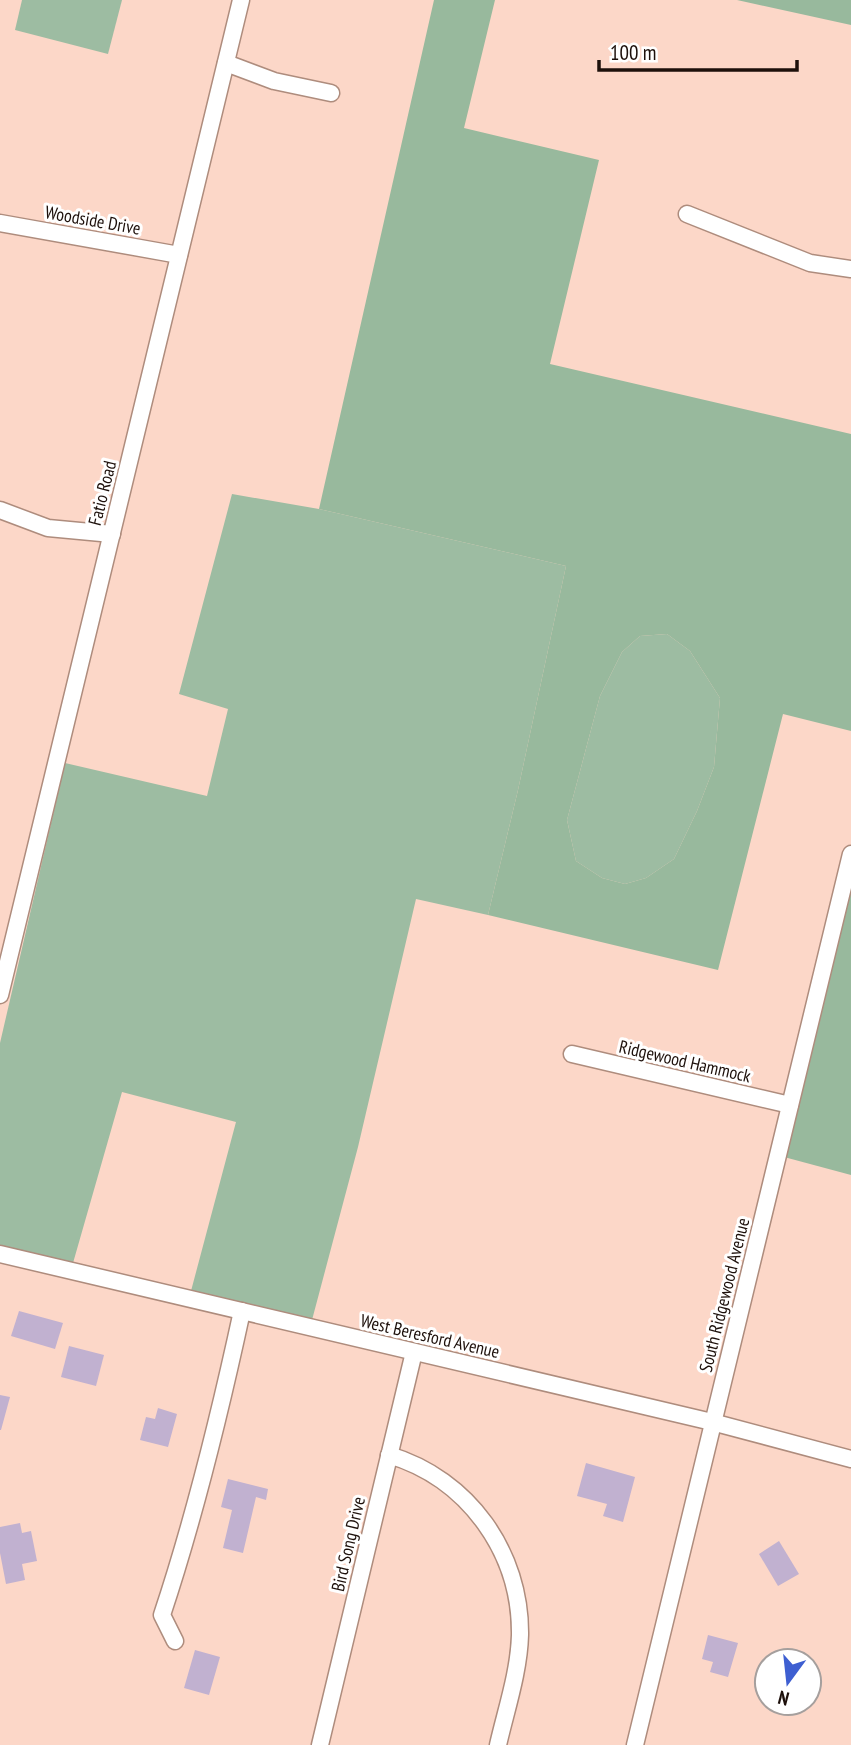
<svg xmlns="http://www.w3.org/2000/svg" width="851" height="1745" font-family="'PT Sans Narrow',sans-serif">
	<style>
		.green { fill: #9dbca2 }
		.forest { fill: #98b99d; fill-rule: evenodd }
		.building { fill: #c1b1d0 }
		.lines { fill: none; stroke-linecap: round; stroke-linejoin: round }
		.minor-casing { stroke: #ae8c7d; stroke-width: 19 }
		.minor { stroke: #fff; stroke-width: 16 }
		.labels { text-anchor: middle; dominant-baseline: central; stroke-width: 6; stroke-linejoin: round; paint-order: stroke }
		.street-label { font-size: 18px; fill: #1d100b; stroke: #fff }
	</style>
	<rect width="100%" height="100%" fill="#fcd7c8"/>
	<g class="green">
		<path d="M22,0H122L108,54L15,30Z"/>
		<path d="M232,494L319,509L566,566L518,790L488,915L416,899L358,1147L312,1320L191,1291L236,1122L122,1092L73,1263L0,1246V1043L65,763L207,796L228,709L179,694Z"/>
		<path d="M667,634L690,651L720,698L714,767L697,811L674,859L646,878L625,884L602,878L576,861L567,820L600,696L622,652L640,636Z"/>
	</g>
	<g class="forest">
		<path d="M434,0H495L464,128L599,160L550,364L851,434V731L783,714L718,970L488,915L518,790L566,566L319,509ZM667,634L690,651L720,698L714,767L697,811L674,859L646,878L625,884L602,878L576,861L567,820L600,696L622,652L640,636Z"/>
		<path d="M737,0H851V25Z"/>
		<path d="M851,883V1175L784,1157Z"/>
	</g>
	<g class="building">
		<path d="M19,1311L63,1323L55,1349L11,1336Z"/>
		<path d="M69,1346L104,1355L96,1386L61,1377Z"/>
		<path d="M0,1395L10,1397L1,1430H0Z"/>
		<path d="M158,1408L177,1414L168,1447L140,1440L146,1417L155,1419Z"/>
		<path d="M586,1463L635,1477L623,1522L603,1516L607,1504L577,1496Z"/>
		<path d="M228,1479L268,1489L266,1500L256,1497L243,1553L223,1548L232,1510L221,1507Z"/>
		<path d="M20,1523L22,1533L31,1531L37,1561L22,1564L25,1580L6,1584L0,1553V1527Z"/>
		<path d="M779,1541L799,1574L778,1586L759,1554Z"/>
		<path d="M708,1635L738,1643L728,1677L710,1672L713,1662L702,1659Z"/>
		<path d="M195,1650L220,1657L209,1695L184,1688Z"/>
	</g>
	<g class="lines">
		<g class="minor-casing">
			<g id="minor">
				<path d="M226,63L274,81L331,93"/>
				<path d="M687,214L810,263L851,269"/>
				<path d="M0,223L179,255"/>
				<path d="M0,510L48,528L112,534"/>
				<path d="M0,995L241,0"/>
				<path d="M572,1054L790,1105"/>
				<path d="M0,1254L712,1422L851,1459"/>
				<path d="M389,1455C469,1479 521,1553 520,1635C519,1672 506,1710 498,1745"/>
				<path d="M175,1641L162,1615C195,1516 220,1413 242,1311"/>
				<path d="M320,1745L414,1352"/>
				<path d="M635,1745L851,854"/>
			</g>
		</g>
		<use href="#minor" class="minor"/>
	</g>
	<g class="labels">
		<g class="street-label">
			<text transform="translate(93 220) rotate(10)">Woodside Drive</text>
			<text transform="translate(102 493) rotate(-76)">Fatio Road</text>
			<text transform="translate(685 1061) rotate(13)">Ridgewood Hammock</text>
			<text transform="translate(724 1295) rotate(-76)">South Ridgewood Avenue</text>
			<text transform="translate(430 1336) rotate(13)">West Beresford Avenue</text>
			<text transform="translate(348 1544) rotate(-77)">Bird Song Drive</text>
		</g>
	</g>
	<g transform="translate(788 1682) rotate(195)"><circle r="33" fill="#ffffff" stroke="#a59f9d" stroke-width="2"/>
	<path d="M0-5L12 26L0 18L-12 26Z" fill="#3e5fd1"/>
	<text y="-10" font-size="19" font-weight="bold" text-anchor="middle" fill="#1d100b">N</text>
	</g>
	<path d="M599 60v10h198v-10" fill="none" stroke="#1d100b" stroke-width="3.5"/>
	<text x="610" y="60" font-size="21" fill="#1d100b" stroke="#ffffff" stroke-width="5" paint-order="stroke">100 m</text>
</svg>
